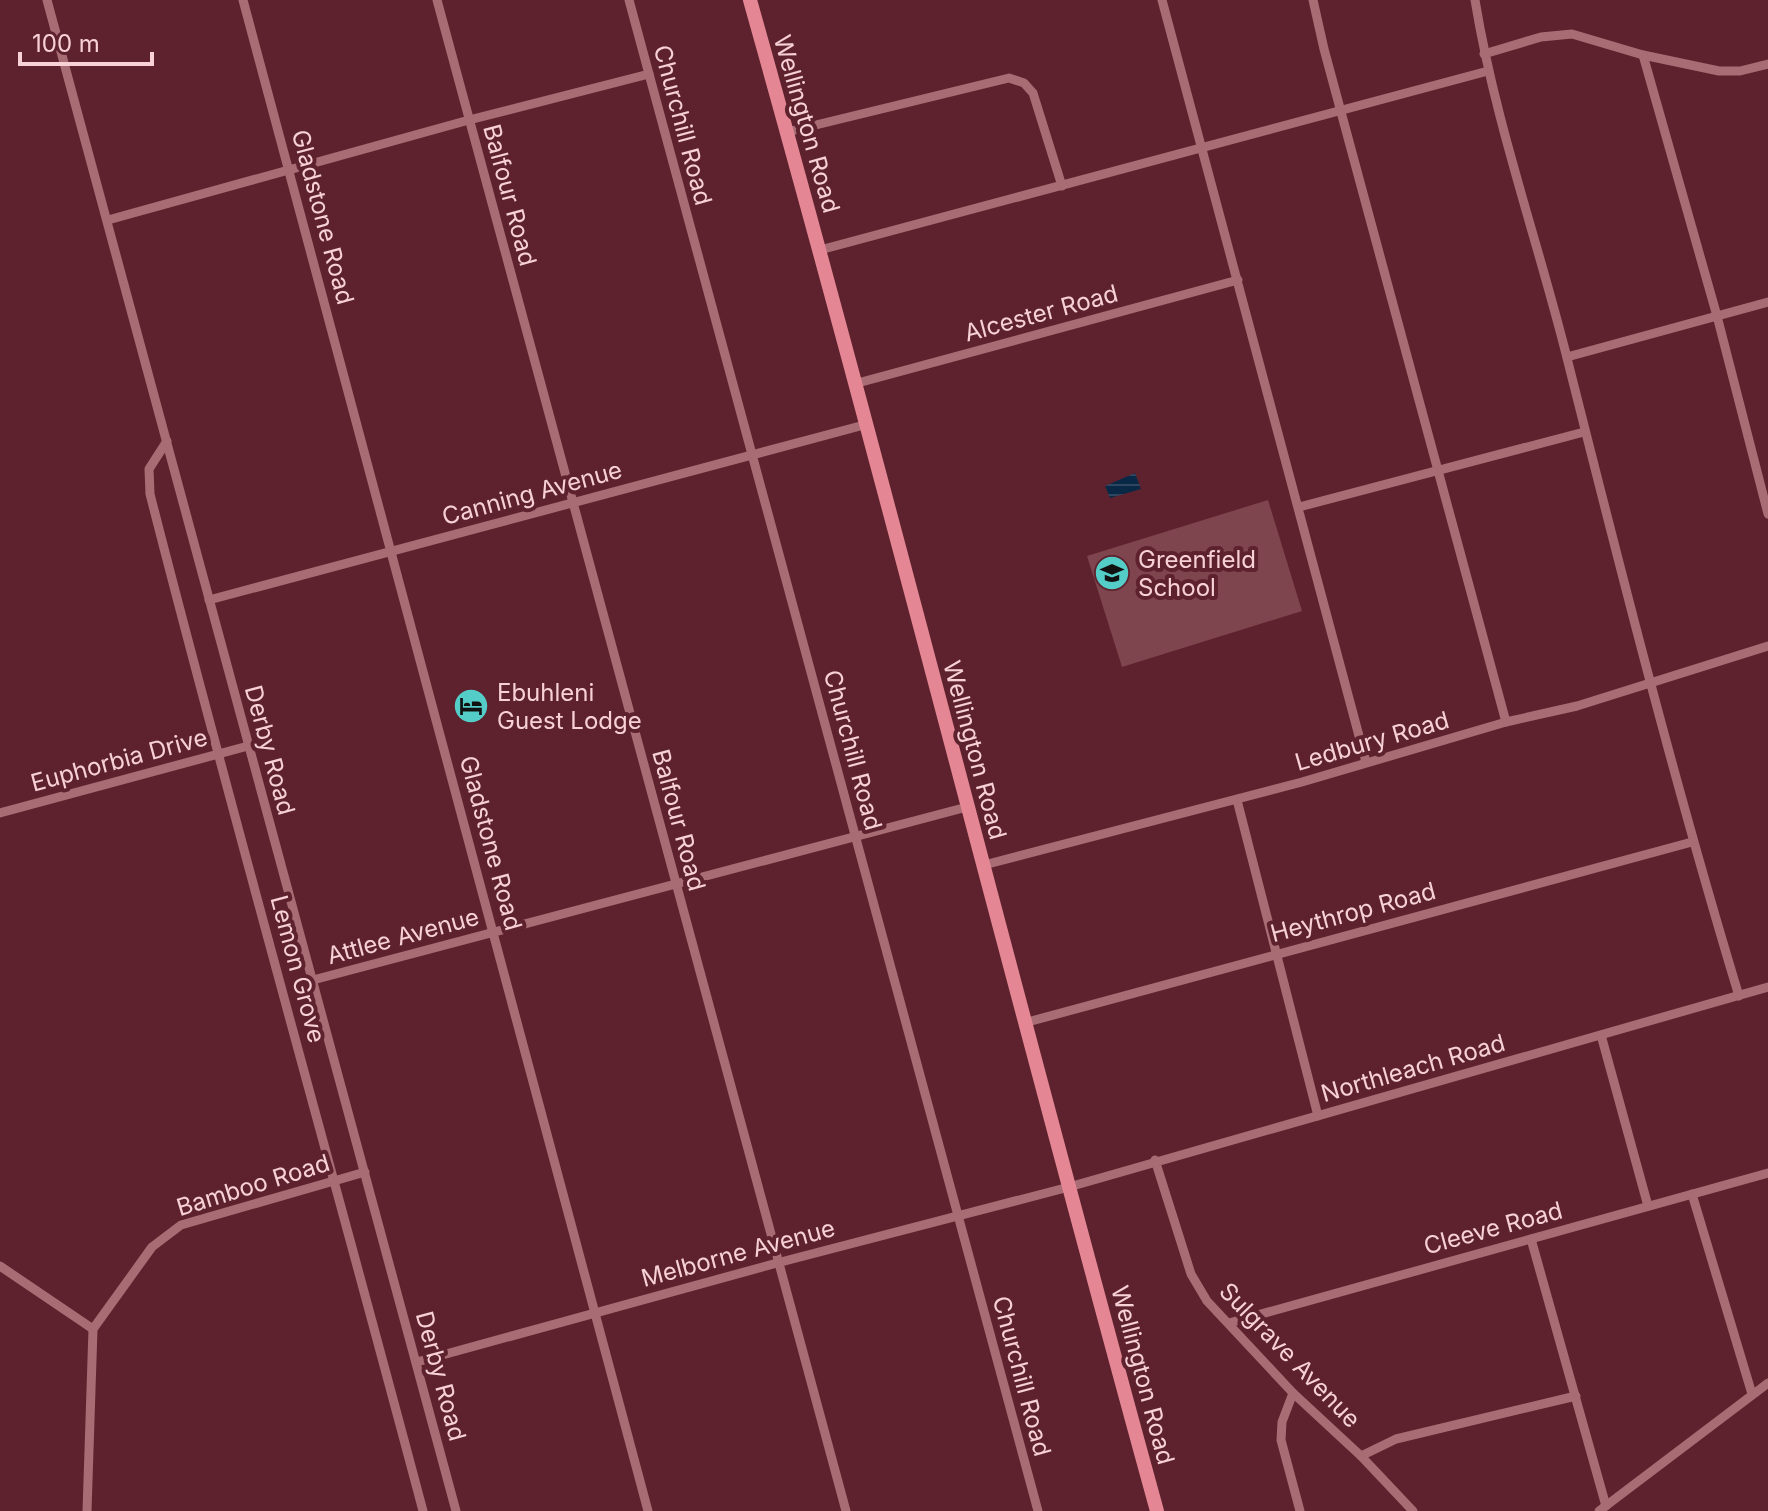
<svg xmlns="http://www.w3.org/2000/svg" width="1768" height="1511" font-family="Inter,sans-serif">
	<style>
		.pitch { fill: #7f454e }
		.water { fill: url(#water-rules) }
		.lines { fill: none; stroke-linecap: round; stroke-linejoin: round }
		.street { stroke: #a76c74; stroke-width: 9 }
		.secondary { stroke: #e48694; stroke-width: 14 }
		.labels { text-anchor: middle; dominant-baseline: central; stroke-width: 8; stroke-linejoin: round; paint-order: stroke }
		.street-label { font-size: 24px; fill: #f7d1d5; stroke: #5d222d }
		.poi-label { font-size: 24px; fill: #f7d1d5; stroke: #5d222d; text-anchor: start }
	</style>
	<defs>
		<pattern id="water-rules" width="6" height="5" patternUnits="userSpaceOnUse" patternTransform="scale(2)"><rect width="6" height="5" fill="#092846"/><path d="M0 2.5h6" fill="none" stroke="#2e4660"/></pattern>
	</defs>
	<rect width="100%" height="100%" fill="#5d222d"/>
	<path class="pitch" d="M1268,500L1302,611L1122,667L1087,556Z"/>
	<path class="water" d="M1135,473L1141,489L1110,498L1105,486Z"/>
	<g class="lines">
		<g class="street">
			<path d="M47,0L456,1511"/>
			<path d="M243,0L648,1511"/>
			<path d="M437,0L846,1511"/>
			<path d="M629,0L1038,1511"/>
			<path d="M1162,0L1366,762"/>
			<path d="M1313,0L1324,49L1506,722"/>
			<path d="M1475,0C1495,122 1537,238 1567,358C1621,572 1675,785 1739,996"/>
			<path d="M1484,54L1541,37L1572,34L1643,55L1719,71H1740L1768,64"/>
			<path d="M1643,55L1717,316L1768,514"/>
			<path d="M787,132L1009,78L1024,83L1033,93L1062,186"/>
			<path d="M108,220L469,120L649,74"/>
			<path d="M820,250L1488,71"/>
			<path d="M1567,357L1768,302"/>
			<path d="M854,384L1238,280"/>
			<path d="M167,441L149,469L150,494C237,834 333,1172 423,1511"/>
			<path d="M1299,507L1584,432"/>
			<path d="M209,600L864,425"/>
			<path d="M1237,800L1318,1116"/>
			<path d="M0,813L248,746"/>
			<path d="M984,865L1302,782L1506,722L1577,706L1768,646"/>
			<path d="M313,980L967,807"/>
			<path d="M1024,1023L1692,842"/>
			<path d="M1601,1035L1648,1206"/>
			<path d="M1155,1160L1191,1274L1207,1301L1293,1393L1361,1456L1413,1511"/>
			<path d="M1692,1194L1752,1394"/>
			<path d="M1531,1239L1606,1506"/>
			<path d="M0,1266L93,1329"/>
			<path d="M1229,1323L1768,1173"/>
			<path d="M417,1362L777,1263L1069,1187L1768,987"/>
			<path d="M1293,1393L1282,1422L1281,1440L1300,1511"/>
			<path d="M1361,1456L1396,1439L1576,1396"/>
			<path d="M87,1511L93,1329L152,1247L181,1225L365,1172"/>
			<path d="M1599,1511L1768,1383"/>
		</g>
		<path class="secondary" d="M750,0C891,502 1018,1008 1157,1511"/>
	</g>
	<defs>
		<g id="school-disc" transform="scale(1.8)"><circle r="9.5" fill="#54cdc8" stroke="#5d222d"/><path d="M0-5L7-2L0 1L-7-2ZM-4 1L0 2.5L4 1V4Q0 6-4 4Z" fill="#111"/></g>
		<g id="hotel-disc" transform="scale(1.8)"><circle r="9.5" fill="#54cdc8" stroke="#5d222d"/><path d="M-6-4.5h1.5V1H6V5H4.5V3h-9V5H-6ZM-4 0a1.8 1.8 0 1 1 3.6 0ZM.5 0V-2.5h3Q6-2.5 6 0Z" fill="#111"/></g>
	</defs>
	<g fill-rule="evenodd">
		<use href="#school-disc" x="1112" y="573"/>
		<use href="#hotel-disc" x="471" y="706"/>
	</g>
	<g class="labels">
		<g class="street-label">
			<text transform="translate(807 124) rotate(74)">Wellington Road</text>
			<text transform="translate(683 125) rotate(75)">Churchill Road</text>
			<text transform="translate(510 195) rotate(75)">Balfour Road</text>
			<text transform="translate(323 217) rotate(75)">Gladstone Road</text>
			<text transform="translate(1041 313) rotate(-15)">Alcester Road</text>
			<text transform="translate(532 493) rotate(-15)">Canning Avenue</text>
			<text transform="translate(1372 741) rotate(-16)">Ledbury Road</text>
			<text transform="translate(270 750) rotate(75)">Derby Road</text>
			<text transform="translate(853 750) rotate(75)">Churchill Road</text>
			<text transform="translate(975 750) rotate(75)">Wellington Road</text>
			<text transform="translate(119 760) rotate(-15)">Euphorbia Drive</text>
			<text transform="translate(679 820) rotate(75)">Balfour Road</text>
			<text transform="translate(491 843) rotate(75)">Gladstone Road</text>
			<text transform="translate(1353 912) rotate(-15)">Heythrop Road</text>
			<text transform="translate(403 936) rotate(-15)">Attlee Avenue</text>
			<text transform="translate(298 969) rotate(75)">Lemon Grove</text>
			<text transform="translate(1413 1068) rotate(-16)">Northleach Road</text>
			<text transform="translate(253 1185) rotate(-17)">Bamboo Road</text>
			<text transform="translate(1493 1228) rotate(-15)">Cleeve Road</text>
			<text transform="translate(738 1253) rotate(-15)">Melborne Avenue</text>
			<text transform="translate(1290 1355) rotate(46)">Sulgrave Avenue</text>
			<text transform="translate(1143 1375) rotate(75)">Wellington Road</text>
			<text transform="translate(441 1376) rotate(75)">Derby Road</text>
			<text transform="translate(1022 1376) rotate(75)">Churchill Road</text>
		</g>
		<g class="poi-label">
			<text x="1138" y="559">Greenfield<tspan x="1138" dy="28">School</tspan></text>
			<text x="497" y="692">Ebuhleni<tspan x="497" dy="28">Guest Lodge</tspan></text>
		</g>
	</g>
	<path d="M20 52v12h132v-12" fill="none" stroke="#f7d1d5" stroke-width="4"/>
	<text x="32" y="52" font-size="24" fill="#f7d1d5" stroke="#5d222d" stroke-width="6" paint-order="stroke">100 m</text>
</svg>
